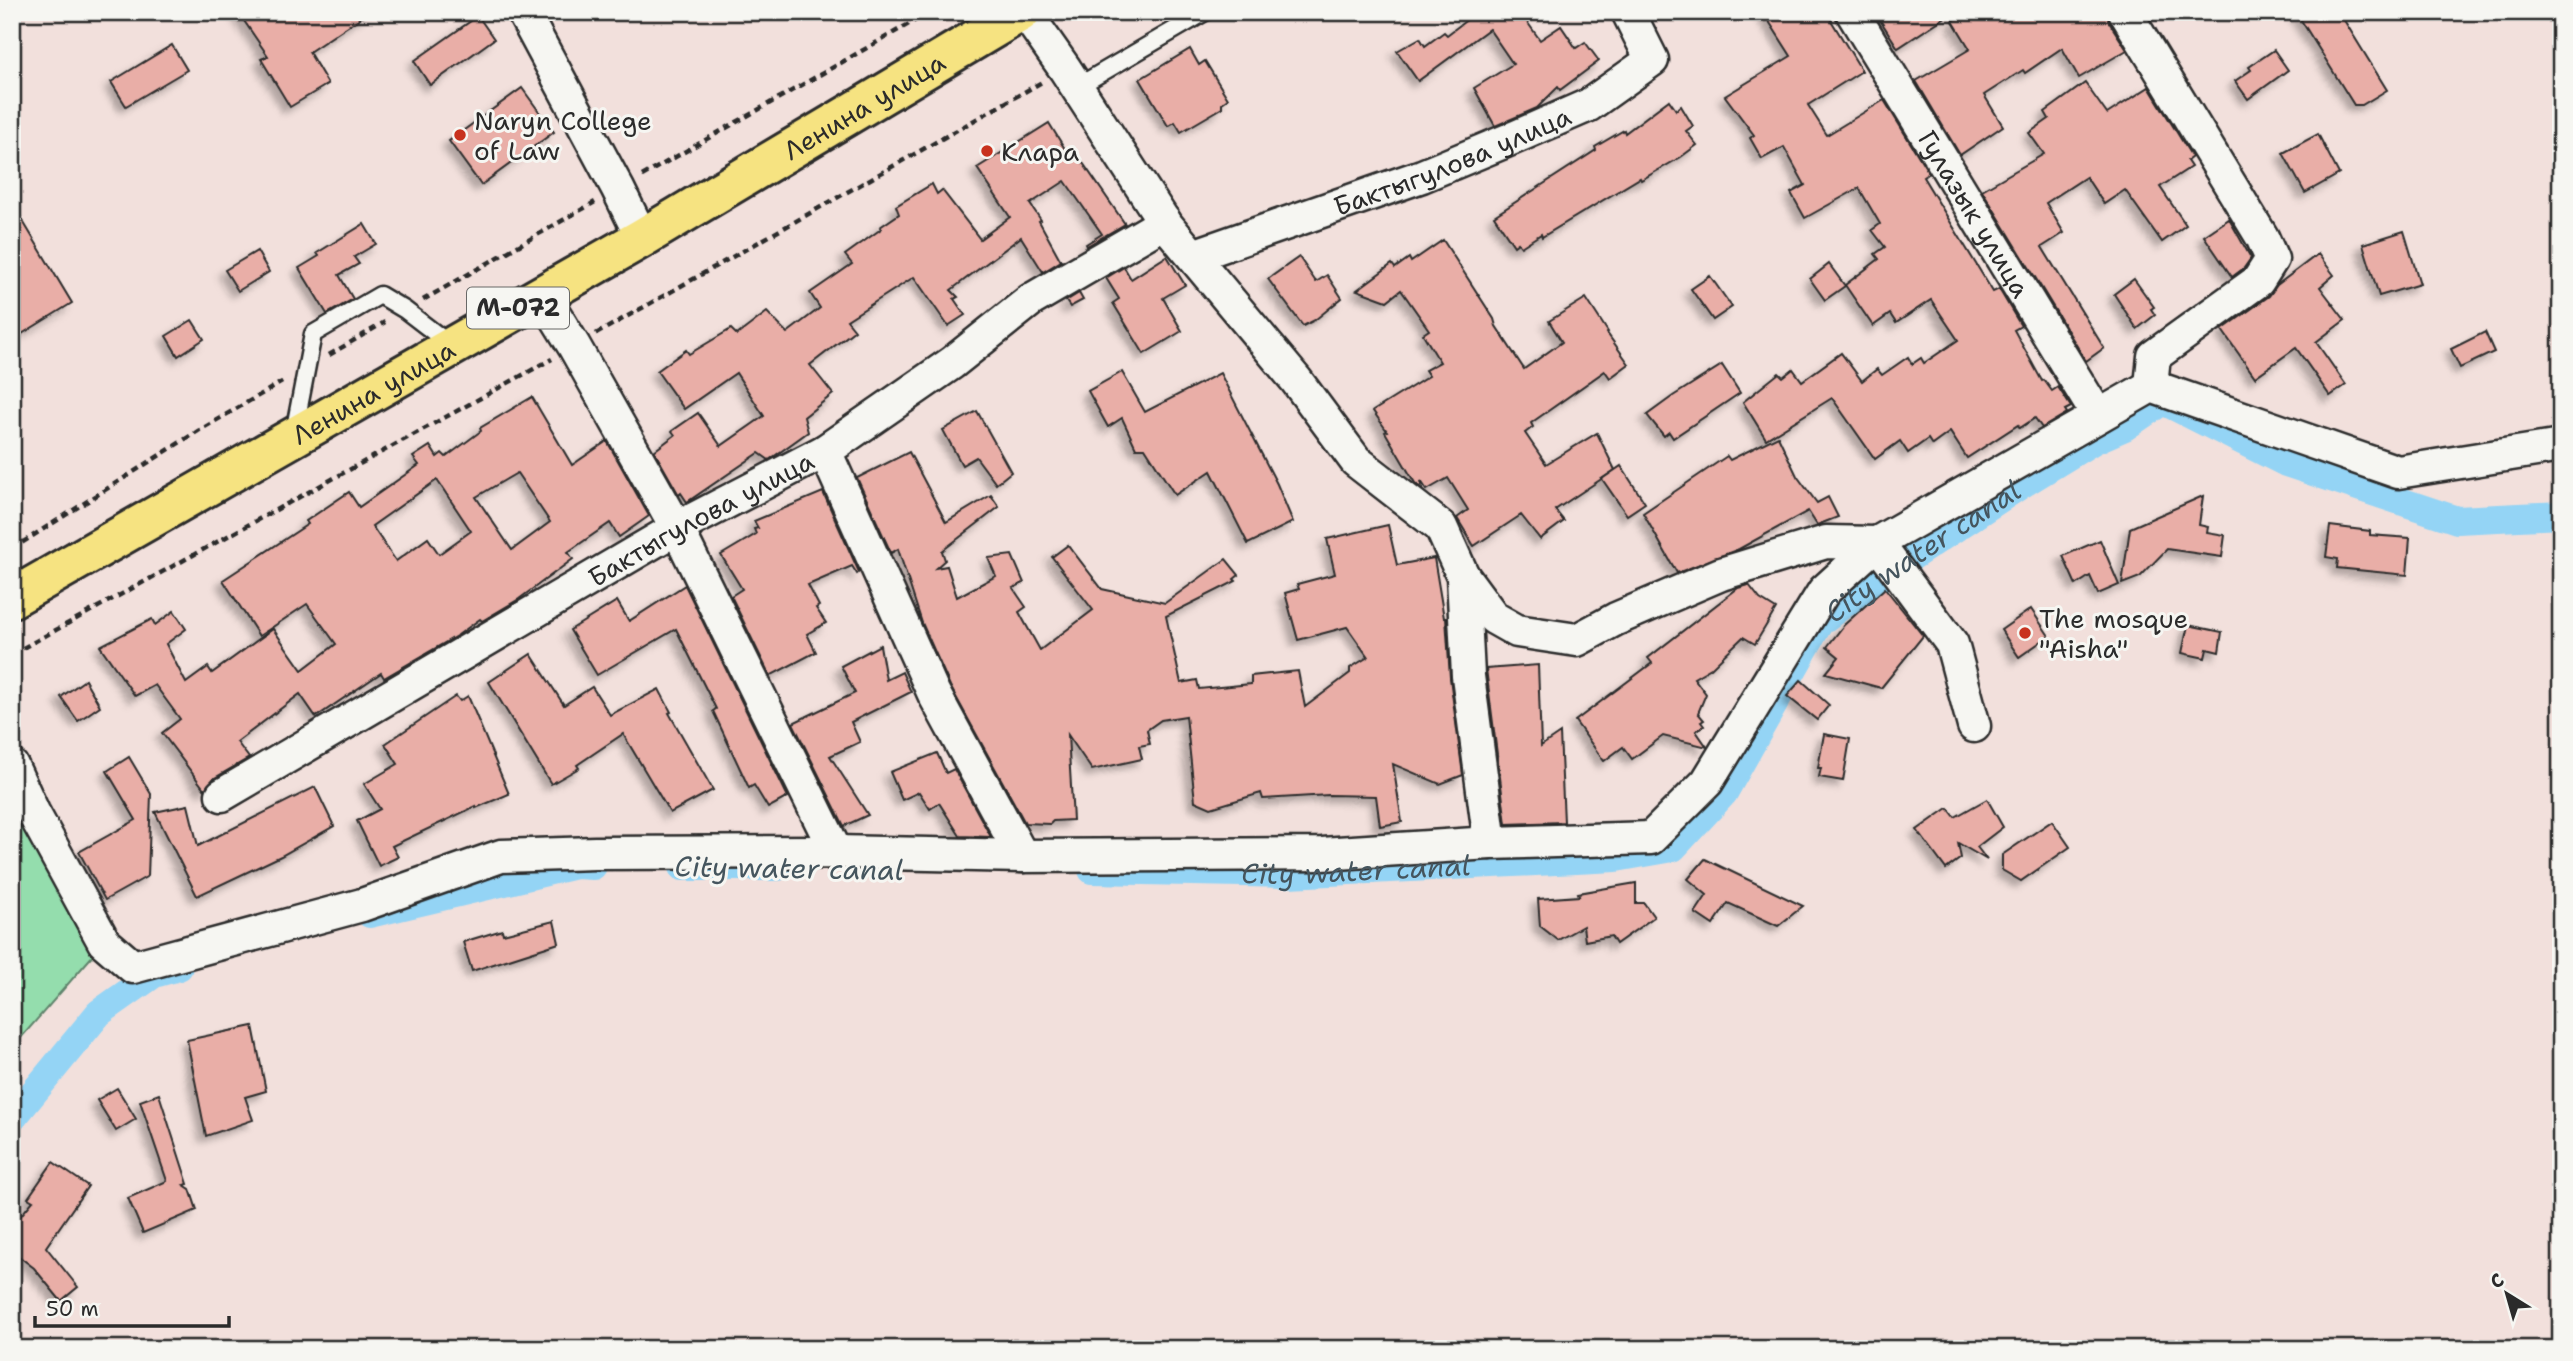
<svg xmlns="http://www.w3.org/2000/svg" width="2573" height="1361" font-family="'Shantell Sans',sans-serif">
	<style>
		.green { fill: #94ddad; stroke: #60846c; stroke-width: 2 }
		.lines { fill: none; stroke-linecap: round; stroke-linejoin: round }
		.canal { stroke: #94d4f5; stroke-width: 28 }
		.building { fill: #e9aea7; stroke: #2b2b2b; stroke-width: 2; fill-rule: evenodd; filter: url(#shadow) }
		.lane-casing { stroke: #2b2b2b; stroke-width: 21 }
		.street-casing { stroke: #2b2b2b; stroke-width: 37 }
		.primary-casing { stroke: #2b2b2b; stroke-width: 44 }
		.path { stroke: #2b2b2b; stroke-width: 4.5; stroke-dasharray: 7 5; stroke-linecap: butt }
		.lane { stroke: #f6f6f2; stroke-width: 16 }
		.street { stroke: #f6f6f2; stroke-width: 32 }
		.primary { stroke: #f6e381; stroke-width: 38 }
		.poi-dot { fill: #c8321e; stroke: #f6f6f2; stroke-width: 2.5 }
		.labels { text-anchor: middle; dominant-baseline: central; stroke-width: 6; stroke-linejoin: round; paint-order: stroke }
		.shield { fill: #f6f6f2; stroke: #686867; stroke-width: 2 }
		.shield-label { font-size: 24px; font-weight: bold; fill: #2b2b2b }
		.street-label { font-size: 26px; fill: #2b2b2b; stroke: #f6f6f2 }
		.poi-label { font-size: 26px; fill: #2b2b2b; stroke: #f6f6f2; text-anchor: start }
		.water-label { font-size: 28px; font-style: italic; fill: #45555e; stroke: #f6f6f2 }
	</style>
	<defs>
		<filter id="shadow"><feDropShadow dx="-6" dy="6" stdDeviation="3.5" flood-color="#0004"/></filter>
	</defs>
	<rect width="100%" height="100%" fill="#f2e0dc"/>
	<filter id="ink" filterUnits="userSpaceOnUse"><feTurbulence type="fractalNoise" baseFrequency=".0143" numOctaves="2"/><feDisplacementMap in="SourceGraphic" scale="14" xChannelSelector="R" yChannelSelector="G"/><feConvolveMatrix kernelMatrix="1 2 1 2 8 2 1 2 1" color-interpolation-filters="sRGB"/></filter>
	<g filter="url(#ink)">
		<path class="green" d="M12,786L95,953L12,1048Z"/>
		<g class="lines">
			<g class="canal">
				<path d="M683,867H778"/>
				<path id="s1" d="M1092,870L1288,874L1616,858L1673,848L1724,793L1820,622L1875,581L2021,485L2093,441L2125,427L2163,401L2286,463L2457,520L2561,515"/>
				<path d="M370,914L576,865L593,866"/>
				<path d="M12,1119L99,1013L154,974L179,967"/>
			</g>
		</g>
		<g class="building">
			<path d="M238,12H369L309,52L328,84L290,107L261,59L268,56Z"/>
			<path d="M1477,12H1520L1540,40L1561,26L1576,48L1585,42L1599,61L1560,90L1558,87L1537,108L1495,126L1474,88L1513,64L1489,29L1418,81L1397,51L1420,38L1425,46L1444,32L1447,35Z"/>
			<path d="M1763,12H1826L1862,71L1808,105L1827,135L1884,100L1929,173L1923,177L1993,292L1999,289L2021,326L2014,330L2042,381L2044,380L2052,391L2058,387L2071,407L2065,410L2067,413L2042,428L2035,418L2020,428L2018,425L1967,458L1950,432L1932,445L1928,439L1908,453L1900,441L1875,459L1832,398L1766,439L1743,402L1779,373L1783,377L1793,369L1802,381L1841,353L1862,381L1877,369L1882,375L1908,357L1912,364L1921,358L1924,363L1958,340L1931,300L1896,323L1890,314L1873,326L1845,285L1879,259L1875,254L1885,247L1872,230L1880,224L1859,188L1805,218L1791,193L1805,185L1784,147L1762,159L1750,138L1754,135L1725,96L1791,56Z"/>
			<path d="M1875,12H1953L1898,48Z"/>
			<path d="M1968,12H2107L2109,22L2127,50L2079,78L2062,48L2025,73L2023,70L1984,95L2003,126L1960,155L1916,81L1970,49L1953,21Z"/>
			<path d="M2296,12H2339L2387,90L2362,105H2354Z"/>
			<path d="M478,16L494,39L430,85L414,61Z"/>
			<path d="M172,45L187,70L126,106L111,82Z"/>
			<path d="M1190,49L1199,65L1205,61L1228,99L1222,103V108L1181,132L1175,122L1168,126L1140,79Z"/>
			<path d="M2274,50L2288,70L2248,99L2235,81L2251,70L2249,67Z"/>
			<path d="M2085,83L2107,114L2149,87L2192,157L2187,161L2191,167L2160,187L2186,225L2162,242L2125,190L2104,204L2086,177L2046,203L2064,233L2042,247L2104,348L2086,361L1982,190L2044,154L2029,133L2049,119L2045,112Z"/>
			<path d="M522,88L554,132L481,185L449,141Z"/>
			<path d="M1669,100L1676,110L1681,106L1693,126L1686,131L1697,145L1681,157L1641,180L1640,178L1542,237L1541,234L1521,247L1518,243L1514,246L1494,216L1596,150L1595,147L1624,130L1625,133Z"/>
			<path d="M1049,123L1070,157L1076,153L1125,224L1087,246L1086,244L1102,234L1065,181L1030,204L1041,220L1039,221L1061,261L1043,272L1021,237L951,290L958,297L954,299L965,315L948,326L914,277L847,320L855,330L810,365L833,394L804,417L808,432L769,460L759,453L687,502L681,493L679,495L654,451L675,435L672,431L698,413L721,446L764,416L736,373L684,409L657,371L686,350L689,354L731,329L737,335L767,312L787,333L820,308L810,293L852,264L845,255L881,229L880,227L899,214L896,206L932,184L937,194L942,190L980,239L1010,217L977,168Z"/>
			<path d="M2318,134L2339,174L2305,193L2283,153Z"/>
			<path d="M12,203L72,303L12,340Z"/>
			<path d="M2229,219L2251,258L2244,268L2232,277L2204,236Z"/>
			<path d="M364,224L376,244L354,257L359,264L339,275L353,299L327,314L299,268L319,256L317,253Z"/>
			<path d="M2404,231L2420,284L2379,296L2363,244Z"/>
			<path d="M1443,240L1494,319L1496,326L1524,369L1562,342L1549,321L1586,298L1608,332L1607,333L1629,364L1610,378L1605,371L1531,423L1533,427L1525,433L1546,464L1597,433L1615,470L1555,510L1564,521L1540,539L1521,515L1474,546L1457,518L1468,510L1448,478L1427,490L1421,481L1422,489L1415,483L1385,432L1387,431L1373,411L1429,376L1425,370L1440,362L1423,334L1429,330L1401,290L1387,301L1357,290L1392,264L1395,268L1409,258L1411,262Z"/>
			<path d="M257,251L269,272L238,291L225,270Z"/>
			<path d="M2318,254L2334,275L2320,287L2345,320L2316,342L2346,385L2330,396L2296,348L2255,377L2222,330L2269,296L2277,285Z"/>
			<path d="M1167,256L1185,285L1163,298L1182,331L1144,354L1113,303L1119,299L1106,278L1124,267L1131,279Z"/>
			<path d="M1299,257L1316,282L1327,275L1342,298L1315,320L1303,326L1268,279Z"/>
			<path d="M1829,264L1845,286L1825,300L1810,279Z"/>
			<path d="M1710,276L1732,307L1713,320L1691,289Z"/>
			<path d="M2134,279L2154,307L2151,309L2155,315L2137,329L2114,294Z"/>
			<path d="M1079,293L1083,300L1070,307L1066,301Z"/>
			<path d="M192,320L204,339L178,356L166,336Z"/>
			<path d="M2485,332L2494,352L2460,368L2451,349Z"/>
			<path d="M1722,365L1740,393L1673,438L1669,432L1664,436L1647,415L1673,396Z"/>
			<path d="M1122,372L1145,412L1220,373L1277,484L1293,522L1248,544L1211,471L1175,495L1145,448H1136L1122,418L1108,427L1088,391Z"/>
			<path d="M532,397L572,465L607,441L649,516L619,537L610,523L568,552L573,559L519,599L482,621L480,619L458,635L384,678L381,673L316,717L300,694L237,742L249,758L213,779L205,790L162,733L180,719L155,685L135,696L100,646L152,619L155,625L174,611L186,629L166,644L186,683L208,667L212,673L273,629L302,670L336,644L307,604L259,636L223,580L308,524L306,521L349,492L359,507L419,465L413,457L430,446L437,457L442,453L446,457L481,431L480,428ZM517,473L550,522L512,550L476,497ZM437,480L471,531L439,554L428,538L396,561L372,526Z"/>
			<path d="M977,411L1011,472L996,484L976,457L962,465L943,430Z"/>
			<path d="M1778,436L1797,476L1817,503L1828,497L1838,517L1817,525L1808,511L1739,549L1677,573L1643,513L1727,456L1730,460Z"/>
			<path d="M909,452L946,522L991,495L999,507L942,551L945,560L936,568L947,566L957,597L996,576L988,558L1012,555L1024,583L1013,588L1026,607L1019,612L1040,650L1093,610L1052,557L1068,545L1102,589L1165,603L1226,559L1239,575L1234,579L1236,581L1166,616L1181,683L1197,680L1199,689L1251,684V676L1298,671L1305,707L1350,673V668L1368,657L1347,627L1298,640L1285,593L1299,589L1297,584L1335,574L1327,539L1388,525L1397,565L1434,558L1444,618H1446L1450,678L1463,775L1440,784L1393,764L1402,822L1380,826L1376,796L1329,795L1263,799L1261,793L1211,808L1195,801L1186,716L1161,720L1147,730L1150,744L1139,746L1142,759L1092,770L1068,735L1073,820L1053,821L1050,824L1025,823L950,686L922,623L898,549L891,553L857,478Z"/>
			<path d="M1621,466L1645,503L1627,515L1602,479Z"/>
			<path d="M823,492L859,572L857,574L852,566L808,585L819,606L816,608L826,623L807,634L816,652L770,676L731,596L742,589L721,555L756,534L754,529L758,528L754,521Z"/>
			<path d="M2203,496L2199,525L2208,527L2207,532L2225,535L2222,557L2167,549L2140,577L2122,584L2130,528Z"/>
			<path d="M2330,526L2370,531V535L2410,538L2407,575L2337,568L2338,559L2326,557Z"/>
			<path d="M2100,540L2119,585L2098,594L2090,576L2076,585L2063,556Z"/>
			<path d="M685,585L788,797L768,808L754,785L749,788L713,711L716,709L676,629L597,675L570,630L617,601L629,621Z"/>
			<path d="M1749,585L1760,599L1776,609L1755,644L1743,637L1711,668L1694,678L1706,694L1698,713L1704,720L1701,722L1704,726L1696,731L1707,747L1663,736L1632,759L1623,747L1604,761L1575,721L1652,663L1648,658L1738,588Z"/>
			<path d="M1885,588L1923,636L1881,688L1826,673L1839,657L1827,647L1844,625Z"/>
			<path d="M2031,609L2049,636L2019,657L2001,630Z"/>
			<path d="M2188,625L2222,632L2219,652L2207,649L2205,658L2182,653Z"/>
			<path d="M880,645L886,680L902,672L911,692L851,722L860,742L830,756L868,815L844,826L793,723L855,693L841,666Z"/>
			<path d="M531,654L564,705L592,687L610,715L659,689L671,712L669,713L713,790L670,813L623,734L577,765L579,768L551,784L489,682Z"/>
			<path d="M1538,665L1541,746L1560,733L1564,822L1506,824L1486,669Z"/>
			<path d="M85,680L100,706L78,721L61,697Z"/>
			<path d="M1801,680L1829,705L1817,720L1787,696Z"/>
			<path d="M456,696L460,701L468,696L509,794L476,808V806L392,846L398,857L379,866L357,821L380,809L364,784L398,764L385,744Z"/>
			<path d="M1824,734L1850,739L1843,781L1819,777L1821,768H1818Z"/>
			<path d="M937,753L946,773L954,769L991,837L960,836L939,803L930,809L919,792L902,800L890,772Z"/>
			<path d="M129,757L151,794L148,876L105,900L79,852L136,820L107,771Z"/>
			<path d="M315,787L334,826L281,856L197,896L155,812L188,805L198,846Z"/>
			<path d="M1987,799L2003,827L1977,847L1987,860L1958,843L1961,858L1946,869L1917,830L1948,808L1955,817Z"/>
			<path d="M2052,821L2070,847L2021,881L2002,870V855Z"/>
			<path d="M1705,859L1803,906L1778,926L1728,903L1713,925L1695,913L1707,895L1688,879Z"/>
			<path d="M1636,883V903H1644L1654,917L1616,944L1611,936L1585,941L1583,926L1558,940L1540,926L1538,899L1579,896L1578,893Z"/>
			<path d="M554,921L559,943L472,971L463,942L502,930L503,934Z"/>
			<path d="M253,1026L266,1091L245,1097L253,1120L206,1136L187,1040Z"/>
			<path d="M117,1088L136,1119L116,1131L97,1100Z"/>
			<path d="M159,1094L188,1184L184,1185L190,1189L197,1210L143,1233L128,1198L167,1181L140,1101Z"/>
			<path d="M53,1162L88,1186L46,1247L78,1287L61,1301L34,1268L12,1251V1226L33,1201L28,1198Z"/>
		</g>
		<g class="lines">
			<g class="lane-casing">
				<g id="lane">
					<path d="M1077,87L1205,12"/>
					<path d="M294,433L313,334L380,295L405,310L452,346"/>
				</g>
			</g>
			<g class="street-casing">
				<g id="street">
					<path d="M523,12L618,189L642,238"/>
					<path d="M1025,12L1065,69L1165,223L1296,380L1356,461L1441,527L1463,576L1468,676L1490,843"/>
					<path id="s2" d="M1852,12L2098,416"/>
					<path d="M2125,12L2262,237L2272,259L2258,281L2154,356L2151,386"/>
					<path id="s3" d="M1193,256L1422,176L1518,136L1589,105L1652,60L1628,12"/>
					<path d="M542,294L574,346L677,528L836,852"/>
					<path d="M825,451L934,694L1022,856"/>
					<path d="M1463,576L1494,618L1517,631L1577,640L1616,619L1721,574L1826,542L1877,543L1952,644L1974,726"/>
					<path d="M12,766L33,812L104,942L133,967L362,905L501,856L595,853L836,852L1022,856L1322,854L1490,843L1651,838L1707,782L1824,591L1877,543L2151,386L2398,472L2561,446"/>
					<path id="s4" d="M222,795L677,528L825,451L952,363L1031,300L1165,222"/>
				</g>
			</g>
			<g class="primary-casing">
				<g id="primary">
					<path id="s5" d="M12,598L642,238L1021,12"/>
				</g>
			</g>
			<g class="path">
				<path d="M642,176L930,12"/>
				<path d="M423,300L595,202"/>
				<path d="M596,334L1042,82"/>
				<path d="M329,355L385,322"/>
				<path d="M12,549L198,431L282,382"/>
				<path d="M12,654L552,359"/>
			</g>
			<use href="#lane" class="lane"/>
			<use href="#street" class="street"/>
			<use href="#primary" class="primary"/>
		</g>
	</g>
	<g class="poi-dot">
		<circle cx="460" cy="135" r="7"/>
		<circle cx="987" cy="151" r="7"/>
		<circle cx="2025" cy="633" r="7"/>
	</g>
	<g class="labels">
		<rect class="shield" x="467" y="287.5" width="102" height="41" rx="5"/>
		<g class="shield-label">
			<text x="518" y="308">М-072</text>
		</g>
		<g class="street-label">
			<text stroke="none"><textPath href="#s5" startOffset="984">Ленина улица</textPath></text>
			<text stroke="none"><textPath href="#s3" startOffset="276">Бактыгулова улица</textPath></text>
			<text stroke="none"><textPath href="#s2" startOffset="236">Гулазык улица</textPath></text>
			<text stroke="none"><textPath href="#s5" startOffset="416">Ленина улица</textPath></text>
			<text stroke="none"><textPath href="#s4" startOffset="553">Бактыгулова улица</textPath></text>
		</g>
		<g class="poi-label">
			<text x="474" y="120">Naryn College<tspan x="474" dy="30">of Law</tspan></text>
			<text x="1001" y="151">Клара</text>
			<text x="2039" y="618">The mosque<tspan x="2039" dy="30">"Aisha"</tspan></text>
		</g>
		<g class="water-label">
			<text stroke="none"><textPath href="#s1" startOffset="978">City water canal</textPath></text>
			<text transform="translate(789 868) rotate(1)">City water canal</text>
			<text stroke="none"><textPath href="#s1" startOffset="264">City water canal</textPath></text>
		</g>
	</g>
	<rect width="2573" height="1361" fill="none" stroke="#f6f6f2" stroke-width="42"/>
	<rect x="21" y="21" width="2531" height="1319" fill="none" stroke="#2b2b2b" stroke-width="2.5" filter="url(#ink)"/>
	<g transform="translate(2507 1294) rotate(323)" stroke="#f6f6f2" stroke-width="5" paint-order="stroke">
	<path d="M0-5L12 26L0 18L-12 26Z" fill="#2b2b2b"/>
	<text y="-10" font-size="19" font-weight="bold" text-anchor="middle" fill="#2b2b2b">С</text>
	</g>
	<path d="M35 1316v10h194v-10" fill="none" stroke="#2b2b2b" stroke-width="3.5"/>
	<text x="46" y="1316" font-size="21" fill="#2b2b2b" stroke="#f6f6f2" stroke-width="5" paint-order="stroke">50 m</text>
</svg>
